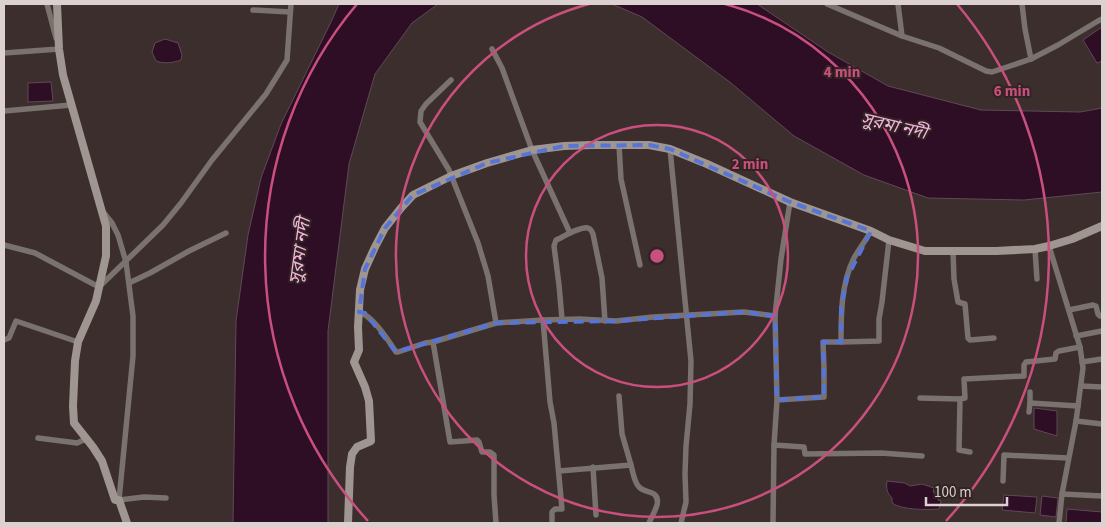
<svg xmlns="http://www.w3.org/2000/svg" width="1106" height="527" font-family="'Source Sans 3','Noto Sans Bengali',sans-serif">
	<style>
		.water { fill: #2d0e25; stroke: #614858 }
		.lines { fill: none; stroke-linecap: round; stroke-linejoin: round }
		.street { stroke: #79726f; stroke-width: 5.5 }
		.secondary { stroke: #a09691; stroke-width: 8 }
		.marked { fill: none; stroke: #5675d6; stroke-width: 4; stroke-dasharray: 10 6; stroke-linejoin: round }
		.ring { fill: none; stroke: #c9507e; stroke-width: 2.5 }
		.labels { text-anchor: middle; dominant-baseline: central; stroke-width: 4; stroke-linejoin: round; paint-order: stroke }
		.water-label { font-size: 18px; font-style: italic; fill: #f3b3de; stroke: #322423 }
		.centre { fill: #c9507e; stroke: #322423; stroke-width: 2.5 }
		.ring-label { font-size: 15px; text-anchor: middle; font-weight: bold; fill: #c9507e; stroke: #322423; stroke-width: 4; stroke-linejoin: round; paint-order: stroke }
	</style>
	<rect width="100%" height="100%" fill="#3c2e2d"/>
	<g class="water">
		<path d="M339,4H438L412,23L375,74L349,164L328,331V523H233L236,321L248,235L261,178L281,124L331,22Z"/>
		<path d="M612,4H757L828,52L888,86L981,110L1080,112L1102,108V192L1024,200L928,198L864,175L794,136L731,83L642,17Z"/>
		<path d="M1102,27V61L1097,63L1083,40Z"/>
		<path d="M165,39L178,43L182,55L181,60C172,63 164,64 156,61L152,52L155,43Z"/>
		<path d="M51,82L53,101L28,102V83Z"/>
		<path d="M1034,408L1057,411V436L1034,429Z"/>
		<path d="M887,481L905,483L910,486L922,484L934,488L933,492L939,496L938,500L941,501L939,509C927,510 901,510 892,503V498C887,493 886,489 887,481Z"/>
		<path d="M1004,495L1037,497L1035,513L1002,510Z"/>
		<path d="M1042,496L1058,498L1056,517L1040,515Z"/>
		<path d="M1067,509L1102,512V523H1066Z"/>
	</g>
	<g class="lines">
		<g class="street">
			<path d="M47,4L56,38"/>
			<path d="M827,4L902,36L939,48L986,71L992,72L1031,59L1058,45L1098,21L1102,19"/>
			<path d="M898,4L902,36"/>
			<path d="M1022,4L1025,29L1031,59"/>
			<path d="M253,10L290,12"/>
			<path d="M492,49L502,68L532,150L570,233"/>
			<path d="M4,53L59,49L58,47"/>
			<path d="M451,80L426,104L421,111L420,122L449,170L478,243L488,276L496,323"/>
			<path d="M4,111L71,105"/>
			<path d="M619,145L621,179L640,265"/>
			<path d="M670,149L691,361L690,404L686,446L685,474L686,502L681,523"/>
			<path d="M104,213L112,223L118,235L126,262L133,316V356L119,500L144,497L166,498"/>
			<path d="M4,245L35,253L99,287L163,225L181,203L212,160L266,94L287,60L291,4"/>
			<path d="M1049,246L1080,347L1083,368L1076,421L1062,494L1059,523"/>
			<path d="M1035,249L1037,279"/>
			<path d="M953,251L954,279L958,302L965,304L968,338L970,340L994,338"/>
			<path d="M129,283L150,273L189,251L226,233"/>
			<path d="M1069,310L1093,305L1096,306L1098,314L1100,316L1102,315"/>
			<path d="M359,312C373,316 388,340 396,352H398L425,343L433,342L496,323L543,320L579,319L616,321L653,317L744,312L775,316"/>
			<path d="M562,319L559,285L554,246L556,240C563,237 581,226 588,228C591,229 592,231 593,234L602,278L605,321"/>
			<path d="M543,320L550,402L554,423L562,509H555L552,512V523"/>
			<path d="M1076,336L1102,331"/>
			<path d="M4,340L9,338L16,321L78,342"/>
			<path d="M433,342L450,442L477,440L479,442L482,452H490L494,455V495L496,523"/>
			<path d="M841,342L879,341V319L882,302L889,240"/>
			<path d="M1082,362L1102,359"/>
			<path d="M1081,386L1102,387"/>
			<path d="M920,398L960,399"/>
			<path d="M777,400L824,397V368L823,342H841C841,314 841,284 854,258C859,249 866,240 871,231"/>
			<path d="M1030,403V392"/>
			<path d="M1029,412L1030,403L1078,406"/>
			<path d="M1076,421L1102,424"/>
			<path d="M38,438L77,443L86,439"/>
			<path d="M774,445L804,447L805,454L881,453L922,456"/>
			<path d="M970,452L959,450L960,399L965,398L964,379L1024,376V365L1026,362L1055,359L1056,353L1059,351L1080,347"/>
			<path d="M631,465C633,472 634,482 639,487C644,492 649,491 654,494C663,501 652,515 649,523"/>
			<path d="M593,467L596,515"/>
			<path d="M559,471L631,465L622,434L619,396"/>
			<path d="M1003,481L1004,455L1068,458"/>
			<path d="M1062,494L1102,496"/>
			<path d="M773,523L774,445L777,400L775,316L781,259L790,202"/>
		</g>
		<g class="secondary">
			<path d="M57,4L59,49L63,75L106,226V256L96,301L78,342L75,361L73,406L74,423L93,447L102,461L115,500H119L127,523"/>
			<path d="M348,523L350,467L352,454L357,447L371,441L369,401L365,387L354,362L359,350L358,327L360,290L365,269L375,247L385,228L401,208L413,195L451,176L487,163L532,150L564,146L591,145H649L670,149L707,164L790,202L871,231L889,240L925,251H996L1035,249L1049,246L1072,239L1102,226"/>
		</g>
	</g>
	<path class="marked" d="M649,145L670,149L790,202L871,231L847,278L841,308V342H823L824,397L777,400L775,316L744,312L616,321L496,323L396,352L365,313L359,312L365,269L385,228L413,195L487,163L564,146Z"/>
	<g class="ring">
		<circle cx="657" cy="256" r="131"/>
		<path d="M725 4A261 261 0 1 1 589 4"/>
		<path d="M368 521A392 392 0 0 1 357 4M957 4A392 392 0 0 1 946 521"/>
	</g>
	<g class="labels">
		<g class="water-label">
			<text transform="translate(894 126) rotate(13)">সুরমা নদী</text>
			<text transform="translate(300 251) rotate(-82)">সুরমা নদী</text>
		</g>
	</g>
	<circle cx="657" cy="256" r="8" class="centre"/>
	<g class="ring-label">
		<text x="842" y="77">4 min</text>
		<text x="1012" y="96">6 min</text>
		<text x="750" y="169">2 min</text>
	</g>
	<rect width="1106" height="527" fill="none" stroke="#dad1d0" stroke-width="10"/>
	<path d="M926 497v8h81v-8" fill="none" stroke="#dad1d0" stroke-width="2.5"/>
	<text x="934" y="497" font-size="15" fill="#dad1d0" stroke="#322423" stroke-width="4" paint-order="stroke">100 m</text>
</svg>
